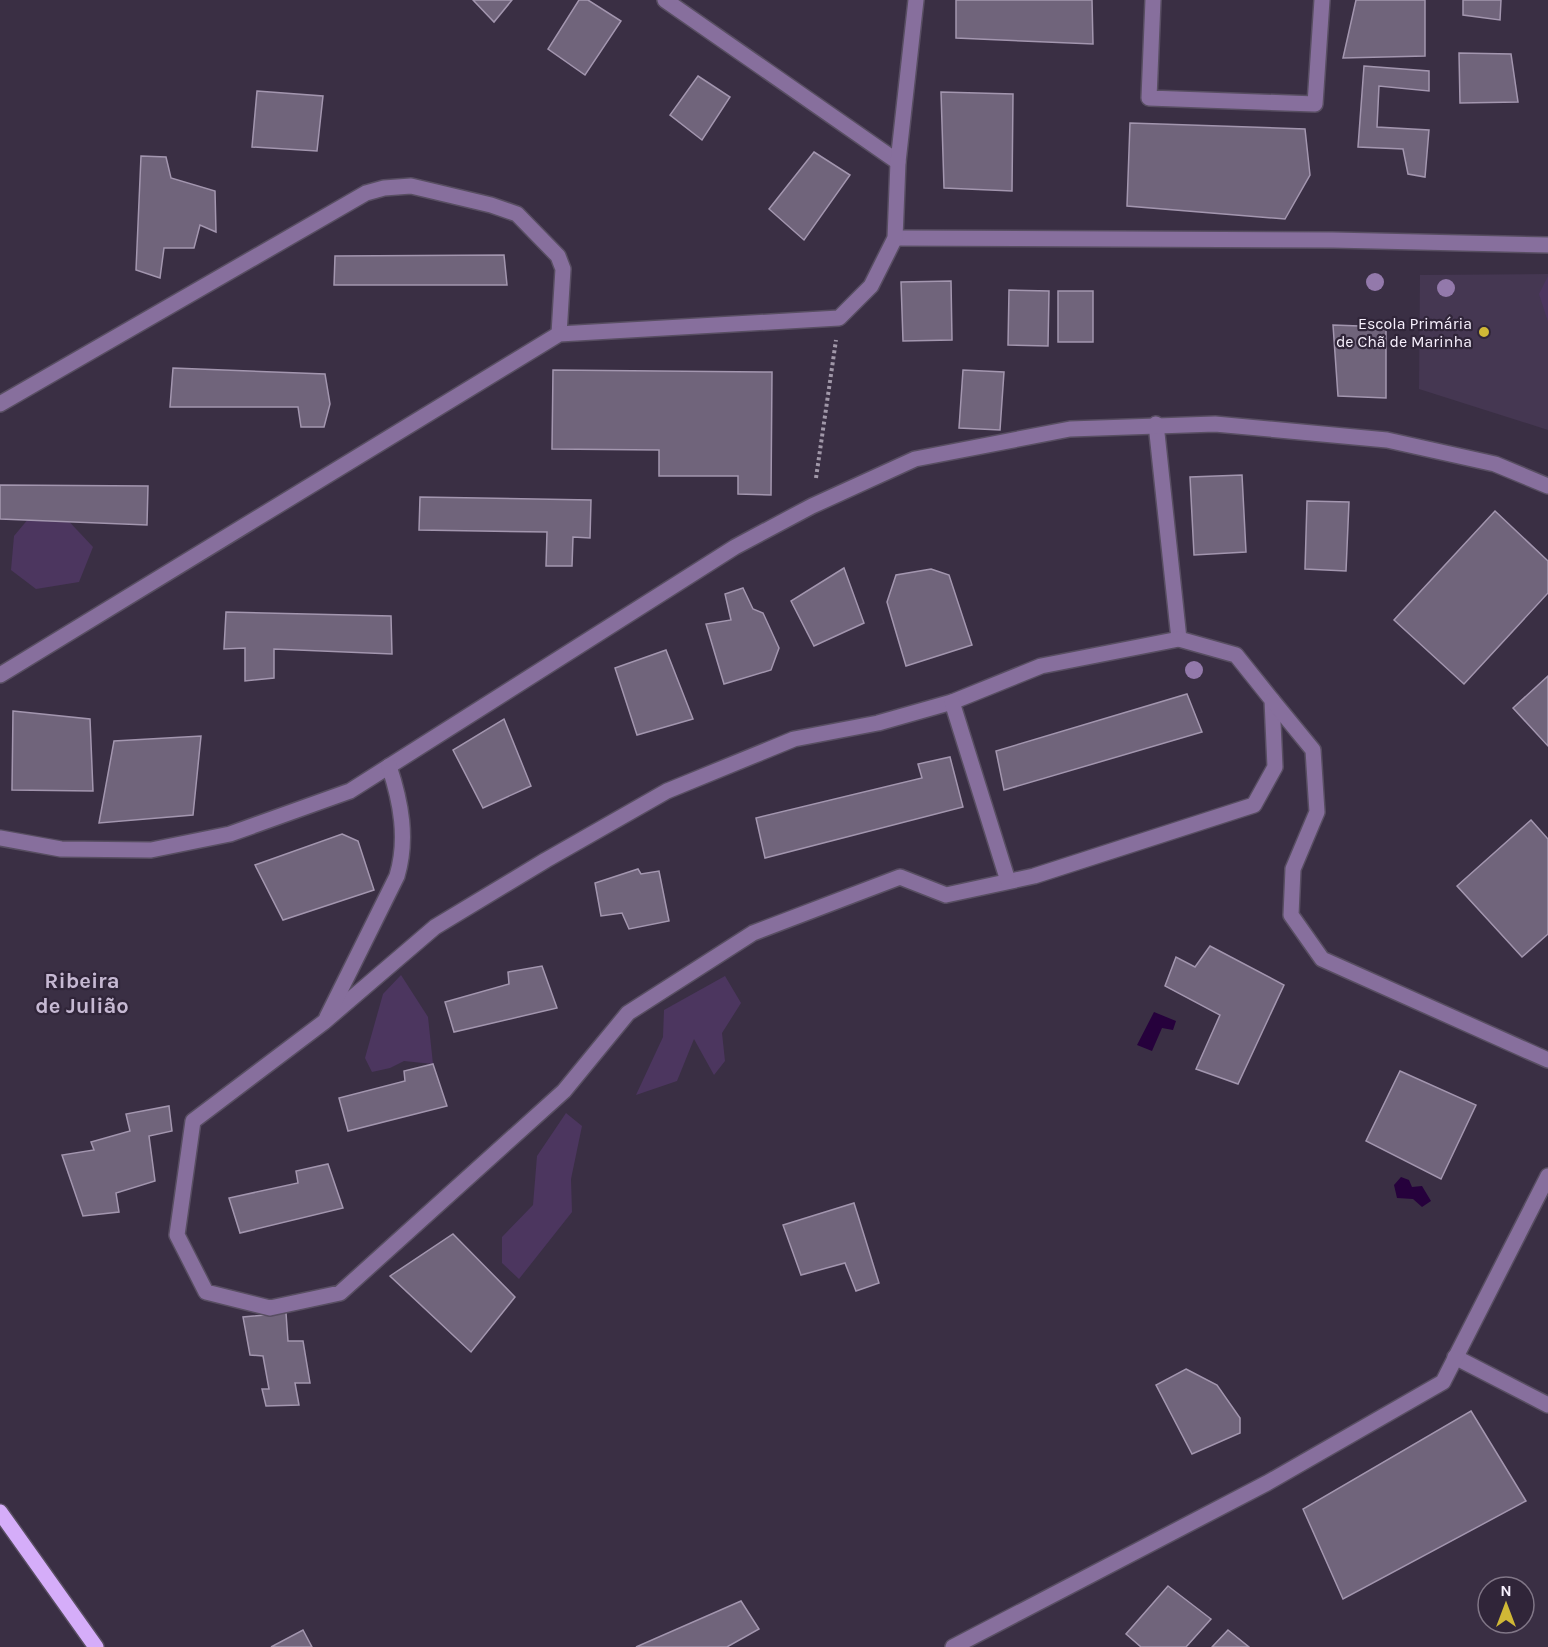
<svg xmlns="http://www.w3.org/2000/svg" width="1548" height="1647" font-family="Karla,sans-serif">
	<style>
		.built { fill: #453752 }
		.green { fill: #4c365f }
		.water { fill: #26013c }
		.building { fill: #70647b; stroke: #a396af; stroke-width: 1.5 }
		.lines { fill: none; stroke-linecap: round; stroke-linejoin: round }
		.minor-casing { stroke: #584e62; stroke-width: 18 }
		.major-casing { stroke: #584e62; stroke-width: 18 }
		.path { stroke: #a198a9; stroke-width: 4; stroke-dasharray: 3 3; stroke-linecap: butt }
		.minor { stroke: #876f9d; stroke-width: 15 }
		.major { stroke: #d5adf9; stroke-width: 15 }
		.tree { fill: #9379ab }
		.poi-dot { fill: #d0b836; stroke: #302539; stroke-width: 2 }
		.labels { text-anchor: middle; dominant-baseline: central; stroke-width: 4.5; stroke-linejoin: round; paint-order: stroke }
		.poi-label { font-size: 16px; fill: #f7f0fd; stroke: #302539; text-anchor: end }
		.district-label { font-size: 22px; font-weight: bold; fill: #c6b9d3; stroke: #302539 }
	</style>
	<rect width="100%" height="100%" fill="#3a2f44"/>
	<path class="built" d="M1548,274V430L1419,389L1420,275Z"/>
	<g class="green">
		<path d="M1548,276V322L1539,294Z"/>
		<path d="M34,512L62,514L93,547L79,582L36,589L11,570L14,536Z"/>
		<path d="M401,975L428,1017L433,1064L404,1061L390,1068L372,1072L365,1058L383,994Z"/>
		<path d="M725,976L741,1003L722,1033L725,1061L714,1075L694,1039L677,1081L636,1095L663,1037L664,1010Z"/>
		<path d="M566,1113L582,1126L571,1179L572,1212L519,1279L502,1263V1237L533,1205L537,1156Z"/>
	</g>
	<g class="water">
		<path d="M1154,1012L1176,1021L1173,1030L1162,1028L1152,1051L1137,1045Z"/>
		<path d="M1401,1177L1409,1180L1412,1187L1422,1186L1431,1201L1422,1207L1413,1199L1397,1198L1394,1185Z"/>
	</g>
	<g class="building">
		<path d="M473,0H512L494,22Z"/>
		<path d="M579,0H588L621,21L585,75L548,49Z"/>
		<path d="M956,0H1092L1093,44L956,38Z"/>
		<path d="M1356,0H1425V56L1343,58Z"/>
		<path d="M1463,0H1501L1500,20L1463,15Z"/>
		<path d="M1459,53L1511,54L1518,102L1460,103Z"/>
		<path d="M1364,66L1429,71V91L1379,86L1377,127L1429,130L1425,177L1408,174L1403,149L1358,147Z"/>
		<path d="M698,76L730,97L702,140L670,115Z"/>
		<path d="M257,91L323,96L317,151L252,147Z"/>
		<path d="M941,92L1013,94L1012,191L944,188Z"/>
		<path d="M1130,123L1305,129L1310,175L1285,219L1127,206Z"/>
		<path d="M814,152L850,175L804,240L769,209Z"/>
		<path d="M141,156L166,157L171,178L215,191L216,232L200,225L194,248H164L160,278L136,270Z"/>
		<path d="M504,255L507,285H334L335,256Z"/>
		<path d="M951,281L952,340L903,341L901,282Z"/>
		<path d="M1009,290L1049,291L1048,346L1008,345Z"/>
		<rect x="1058" y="291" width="35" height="51"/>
		<path d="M1333,325L1386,327V398L1338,396Z"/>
		<path d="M173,368L325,374L330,404L324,427H301L298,407H170Z"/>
		<path d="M553,370L772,372L771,495L738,494V476H659V450L552,449Z"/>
		<path d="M963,370L1004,372L1000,430L959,428Z"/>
		<path d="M1242,475L1246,552L1194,555L1190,477Z"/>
		<path d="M0,485L148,486L147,525L0,519Z"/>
		<path d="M420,497L591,500L590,538L573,537L572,566H546L547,532L419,530Z"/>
		<path d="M1307,501L1349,502L1346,571L1305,569Z"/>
		<path d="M1495,511L1548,561V593L1464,684L1394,620Z"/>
		<path d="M844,568L864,623L814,646L791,601Z"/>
		<path d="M931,569L949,575L972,645L906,666L887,602L896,575Z"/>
		<path d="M743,588L753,609L763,613L779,648L771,670L724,684L706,624L731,620L725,594Z"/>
		<path d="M226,612L391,616L392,654L274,649V678L245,681V648L224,649Z"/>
		<path d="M666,650L693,719L637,735L615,668Z"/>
		<path d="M1548,676V746L1513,708Z"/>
		<path d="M1187,694L1202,732L1004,790L996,751Z"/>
		<path d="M13,711L90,719L93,791L12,790Z"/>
		<path d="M504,719L531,786L483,808L453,750Z"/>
		<path d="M201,736L193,815L99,823L114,741Z"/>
		<path d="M950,757L963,807L765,858L756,818L922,778L918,764Z"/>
		<path d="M1531,820L1548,839V934L1522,957L1457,886Z"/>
		<path d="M342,834L358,841L374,890L283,920L255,865Z"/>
		<path d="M638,869L641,874L659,871L669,921L629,929L622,913L601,916L595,883Z"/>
		<path d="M1210,946L1284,985L1238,1084L1196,1069L1220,1015L1165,986L1176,957L1195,967Z"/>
		<path d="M542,966L557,1008L454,1032L445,1002L509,984L508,972Z"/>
		<path d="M433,1064L447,1106L348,1131L339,1098L405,1081L404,1071Z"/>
		<path d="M1400,1071L1476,1105L1441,1179L1366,1141Z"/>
		<path d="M169,1106L172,1131L149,1136L155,1181L116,1193L119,1212L83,1216L62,1155L94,1150L91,1142L130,1131L126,1114Z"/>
		<path d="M328,1164L343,1208L240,1233L229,1198L298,1183L296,1171Z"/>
		<path d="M854,1203L879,1283L856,1291L845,1263L801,1275L783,1225Z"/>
		<path d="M453,1234L515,1297L471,1352L390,1276Z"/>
		<path d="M286,1313L288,1341H303L310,1383H295L299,1405L266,1406L262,1389H269L263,1356L250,1355L243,1317Z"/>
		<path d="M1186,1369L1217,1385L1240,1418V1433L1192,1454L1156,1385Z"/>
		<path d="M1471,1411L1526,1501L1343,1599L1303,1509Z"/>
		<path d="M1168,1586L1211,1619L1186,1647H1141L1126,1634Z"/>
		<path d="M741,1601L759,1629L727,1647H636Z"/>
		<path d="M303,1630L312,1647H271Z"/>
		<path d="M1228,1630L1249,1647H1212Z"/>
	</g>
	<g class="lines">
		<g class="minor-casing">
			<g id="minor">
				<path d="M665,0L898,162"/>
				<path d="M1153,0L1149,98L1315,104L1322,0"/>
				<path d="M895,238L1333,240L1548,245"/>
				<path d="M0,404L366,193L384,188L411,186L491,205L517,214L558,256L563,269L559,334"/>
				<path d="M1156,424L1179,639"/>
				<path d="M1179,639L1236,655L1272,700L1275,767L1254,805L1034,876L946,895L900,877L753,933L628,1013L564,1091L340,1293L270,1308L206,1292L177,1235L193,1121L324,1022L435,927L546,860L667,791L794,739L878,723L952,702L1041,666Z"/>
				<path d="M0,675L559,334L839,318L871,286L895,238L898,162L916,0"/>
				<path d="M1272,700L1313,750L1317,812L1293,869L1291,915L1322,959L1548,1060"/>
				<path d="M952,702L1008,881"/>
				<path d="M0,838L61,849L151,850L230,834L350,791L735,547L812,506L915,459L1070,429L1215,424L1387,440L1495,464L1548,486"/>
				<path d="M327,1017L397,876C408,839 401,802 389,766"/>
				<path d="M1455,1357L1548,1405"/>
				<path d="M953,1647L1267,1483L1443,1382L1548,1176"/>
			</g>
		</g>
		<g class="major-casing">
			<path id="major" d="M0,1512L96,1647"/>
		</g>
		<path class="path" d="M816,478L836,340"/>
		<use href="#minor" class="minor"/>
		<use href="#major" class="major"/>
	</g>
	<g class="tree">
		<circle cx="1375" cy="282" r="9"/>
		<circle cx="1446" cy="288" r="9"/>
		<circle cx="1194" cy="670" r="9"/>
	</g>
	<circle class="poi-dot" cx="1484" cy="332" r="6"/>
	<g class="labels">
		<g class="poi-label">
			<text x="1472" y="323">Escola Primária<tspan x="1472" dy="18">de Chã de Marinha</tspan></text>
		</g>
		<g class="district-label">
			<text x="82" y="981">Ribeira<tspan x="82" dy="25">de Julião</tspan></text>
		</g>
	</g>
	<g transform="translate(1506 1605)"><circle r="28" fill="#302539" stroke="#807687" stroke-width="1.5"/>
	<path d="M0-4.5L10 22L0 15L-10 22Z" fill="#d0b836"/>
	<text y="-9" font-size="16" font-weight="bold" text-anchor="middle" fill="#f7f0fd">N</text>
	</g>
</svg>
